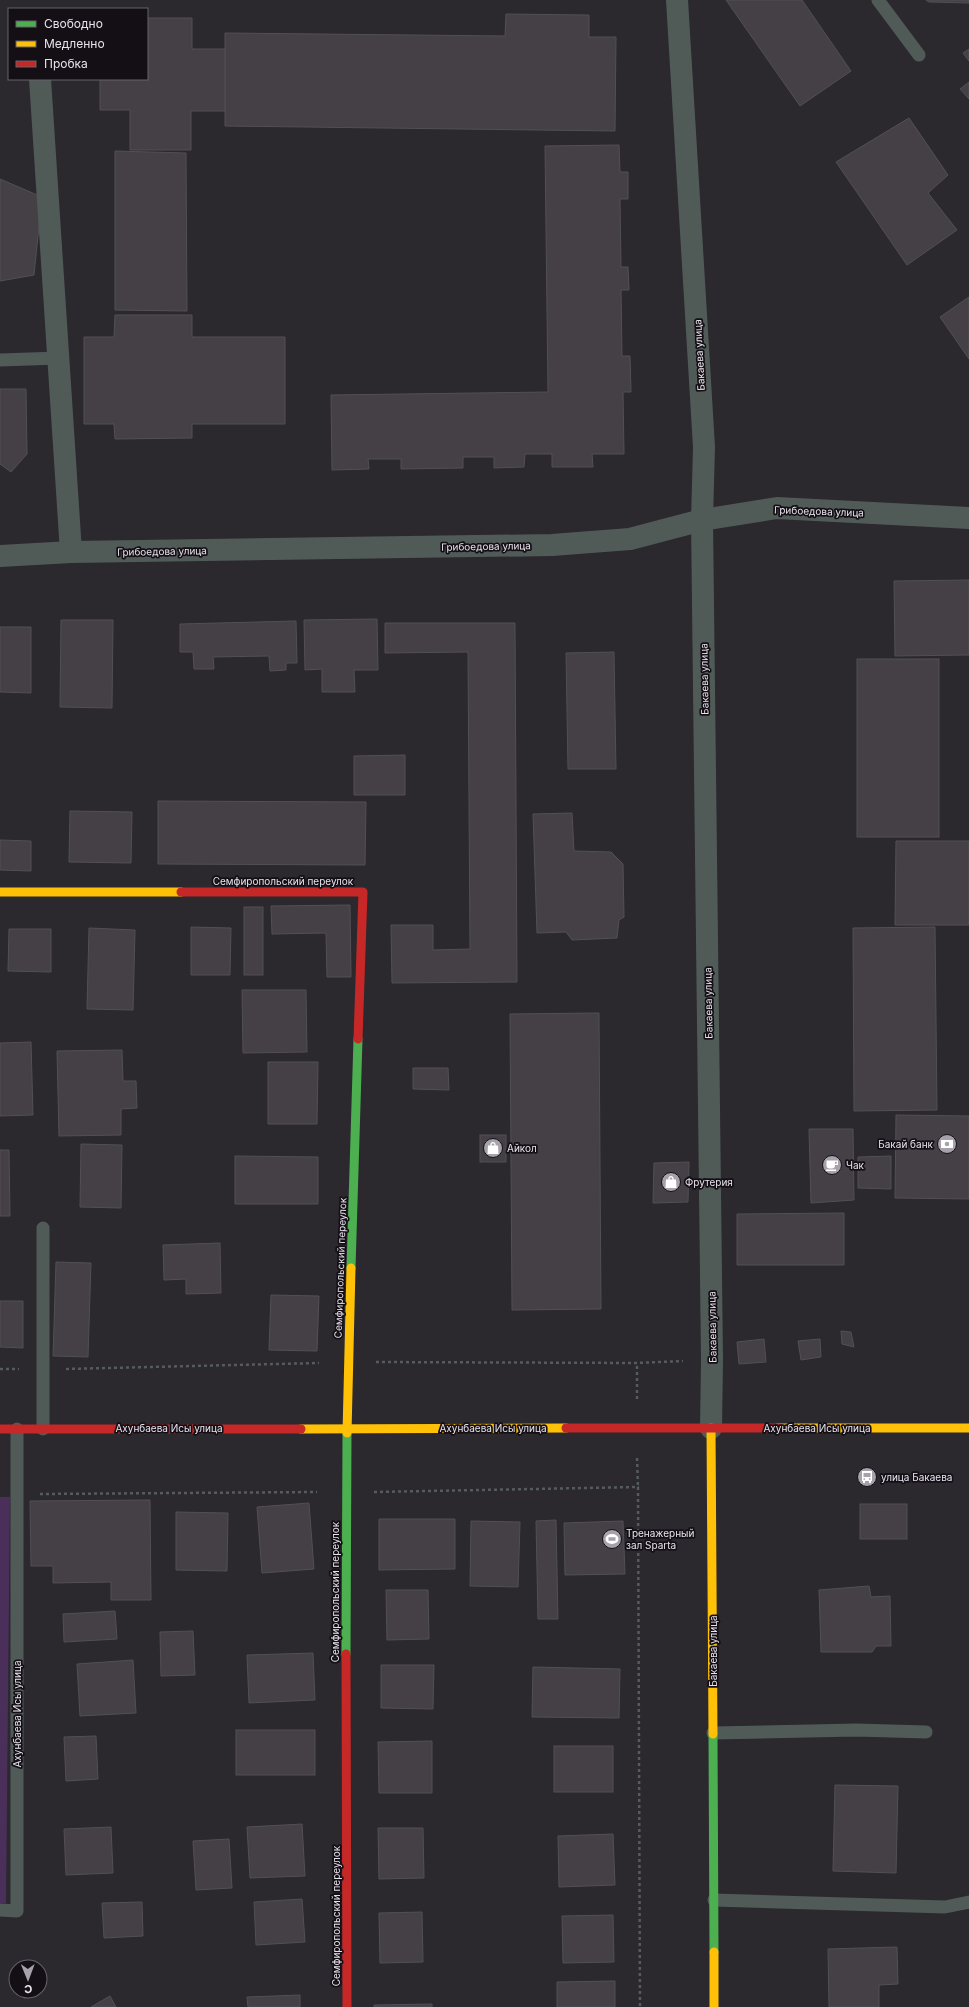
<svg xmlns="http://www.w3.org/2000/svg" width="969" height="2007" font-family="Inter,sans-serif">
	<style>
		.green { fill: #492f59 }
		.building { fill: #444046; stroke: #524f55 }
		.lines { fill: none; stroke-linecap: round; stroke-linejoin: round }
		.path { stroke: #555c5b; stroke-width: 2.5; stroke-dasharray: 3 3; stroke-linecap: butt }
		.lane { stroke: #505b58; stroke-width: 13 }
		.street { stroke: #505b58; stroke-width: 22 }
		.fast { stroke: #4caf50; stroke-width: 9 }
		.slow { stroke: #ffc107; stroke-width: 9 }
		.jam { stroke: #c62828; stroke-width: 9 }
		.labels { text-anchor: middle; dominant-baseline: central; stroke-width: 3.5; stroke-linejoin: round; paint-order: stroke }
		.street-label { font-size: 10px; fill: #e8e2ec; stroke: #130f15 }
		.poi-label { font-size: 10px; fill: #e8e2ec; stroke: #130f15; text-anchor: start }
	</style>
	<rect width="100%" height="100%" fill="#2b282e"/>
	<path class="green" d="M0,1497H10L6,1903H0Z"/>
	<g class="building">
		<path d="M726,0H802L851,71L800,106Z"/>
		<path d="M926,0H969V3L929,2Z"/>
		<path d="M506,14L589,15V37H616L615,131L225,126V33L505,36Z"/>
		<path d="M147,18H192V49H225V111H191V150H130V110H100V79H147Z"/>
		<path d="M969,49V61L963,53Z"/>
		<path d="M969,82V99L960,89Z"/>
		<path d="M909,118L948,175L928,193L957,230L907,265L836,162Z"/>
		<path d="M619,145L620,172H628V199H620L621,267H628L629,290H621L622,356H630L631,392H623L624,454H592L593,467H552V454H525L524,467L494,468V457H463V468L401,469V459H368L369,469L332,470L331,395L548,392L545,146Z"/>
		<path d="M115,151L186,153L187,311L115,310Z"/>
		<path d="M0,179L42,197L34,275L0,281Z"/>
		<path d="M969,297V359L940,317Z"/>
		<path d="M115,315H192V337H285V424H192V438L115,439L114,424H84V337H114Z"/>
		<path d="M0,389H26L27,454L11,472L0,464Z"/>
		<path d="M969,580V655L895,656L894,581Z"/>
		<path d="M377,619L378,670H354L355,692H322V669L305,670L304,620Z"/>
		<path d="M61,620H113L112,708L60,707Z"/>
		<path d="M296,621L297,663H286V670L270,671L269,656L213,657L214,669H194L193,652H180V624Z"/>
		<path d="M385,623H515L517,982L392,983L391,925H433V950L470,949L468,652L385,653Z"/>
		<path d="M0,627H31V693L0,692Z"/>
		<path d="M614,652L616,769H568L566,653Z"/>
		<rect x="857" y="659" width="82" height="178"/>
		<path d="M405,755V795H354V756Z"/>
		<path d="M158,801L366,802L365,865L158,864Z"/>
		<path d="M70,811L132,812L131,863L69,862Z"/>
		<path d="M572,813L574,851L611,852L623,864L624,917L619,920L617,938L572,940L566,932L537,933L533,814Z"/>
		<path d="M0,840L31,841V871L0,870Z"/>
		<path d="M896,841H969V925H895Z"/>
		<path d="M350,905L351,977H327L326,933L272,934L271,906Z"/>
		<rect x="244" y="907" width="19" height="68"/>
		<path d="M191,927L231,928L230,975H191Z"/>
		<path d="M935,927L937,1110L854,1111L853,928Z"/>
		<path d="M89,928L135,930L133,1010L87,1009Z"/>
		<path d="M9,929H51V972L8,971Z"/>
		<path d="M242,990H306L307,1052L243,1053Z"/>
		<path d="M599,1013L601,1309L512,1310L510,1014Z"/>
		<path d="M31,1042L33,1115L0,1116V1043Z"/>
		<path d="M122,1050L123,1081H136L137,1108L121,1109V1135L59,1136L57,1051Z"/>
		<path d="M268,1062H318L317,1124H268Z"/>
		<path d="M413,1068H448L449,1090L413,1089Z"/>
		<path d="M896,1115L969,1116V1199L895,1198Z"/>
		<path d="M809,1129H853L854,1200L811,1203Z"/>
		<rect x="480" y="1135" width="26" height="27"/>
		<path d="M81,1144L122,1145L121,1208L80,1207Z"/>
		<path d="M0,1150H9L10,1216H0Z"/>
		<path d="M235,1156L318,1157V1204H235Z"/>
		<path d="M891,1156V1189L858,1188V1157Z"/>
		<path d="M689,1162L688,1202L653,1203L654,1163Z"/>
		<path d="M844,1213V1265H737V1214Z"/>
		<path d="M220,1243L221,1293L186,1294V1279L164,1280L163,1245Z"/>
		<path d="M56,1262L91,1263L88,1357L53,1356Z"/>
		<path d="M271,1295L319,1296L317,1351L269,1350Z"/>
		<path d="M0,1301H23V1348L0,1347Z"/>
		<path d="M841,1331L851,1332L854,1347L842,1344Z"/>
		<path d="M764,1339L766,1362L739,1364L737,1342Z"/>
		<path d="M820,1339L821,1357L801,1360L798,1341Z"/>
		<path d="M150,1500L151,1600H111V1582L53,1583V1566H31L30,1501Z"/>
		<path d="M309,1503L314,1569L262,1573L257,1507Z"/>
		<rect x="860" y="1504" width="47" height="35"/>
		<path d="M176,1512L228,1513L227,1571L176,1570Z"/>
		<path d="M379,1519H455V1569L379,1570Z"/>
		<path d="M556,1520L558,1619H538L536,1521Z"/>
		<path d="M471,1521L520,1522L518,1587L470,1586Z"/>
		<path d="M623,1521L625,1574L565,1575L564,1523Z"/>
		<path d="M869,1586L871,1597L890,1596L891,1646H876L872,1652H821L819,1590Z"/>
		<path d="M386,1590H428L429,1639L387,1640Z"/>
		<path d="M115,1611L117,1639L64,1642L63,1614Z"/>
		<path d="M193,1631L195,1675L161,1676L160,1632Z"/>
		<path d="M313,1653L315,1700L249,1703L247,1655Z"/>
		<path d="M133,1660L136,1713L80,1716L77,1664Z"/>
		<path d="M381,1665H434L433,1709L381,1708Z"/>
		<path d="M533,1667L620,1669L619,1718L532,1717Z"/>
		<rect x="236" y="1730" width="79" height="45"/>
		<path d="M96,1736L98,1779L66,1781L64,1737Z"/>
		<path d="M432,1741V1793H379L378,1742Z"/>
		<rect x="554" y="1746" width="59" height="46"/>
		<path d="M835,1785L898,1786L896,1873L833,1871Z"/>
		<path d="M302,1824L305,1876L250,1878L247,1827Z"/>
		<path d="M111,1827L113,1873L66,1875L64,1829Z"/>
		<path d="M378,1828H423L424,1878L379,1879Z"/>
		<path d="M613,1834L615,1885L559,1887L558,1836Z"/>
		<path d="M229,1839L232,1888L196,1890L193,1841Z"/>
		<path d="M302,1899L305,1942L256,1945L254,1902Z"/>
		<path d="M142,1902L143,1936L104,1938L102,1903Z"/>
		<path d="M422,1912L423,1962L380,1963L379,1913Z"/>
		<path d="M613,1915L614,1962L563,1963L562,1916Z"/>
		<path d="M897,1947L898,1984L879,1985V2007H829L828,1949Z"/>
		<path d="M615,1981V2007H557V1982Z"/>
		<path d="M300,1995V2007H248L247,1997Z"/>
		<path d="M110,1996L116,2007H91Z"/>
		<path d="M432,2004V2007H374V2005Z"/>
	</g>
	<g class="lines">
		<g class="path">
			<path d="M376,1362L637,1363L683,1361"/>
			<path d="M0,1369H19"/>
			<path d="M66,1369L319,1363"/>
			<path d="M637,1399V1363"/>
			<path d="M637,1458L638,1487"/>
			<path d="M374,1492L638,1487L640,2007"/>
			<path d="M40,1494L317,1492"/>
		</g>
		<g class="lane">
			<path d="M878,0L919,55"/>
			<path d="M0,360L59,358"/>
			<path d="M43,1429V1228"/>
			<path d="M713,1733L856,1730L926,1732"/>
			<path d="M714,1900L945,1907L969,1902"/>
			<path d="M0,1910L17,1911V1429"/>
		</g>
		<g class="street">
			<path d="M677,0L704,447L702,520L712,1360L711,1428"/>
			<path d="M40,79L71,552"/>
			<path d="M0,556L71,552L552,545L630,539L702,520L777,508L969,518"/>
		</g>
		<g class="fast">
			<path d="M351,1268L358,1039"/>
			<path d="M346,1654L347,1433"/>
			<path d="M713,1734L714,1952"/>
		</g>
		<g class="slow">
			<path d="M0,892H181"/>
			<path d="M711,1428L713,1734"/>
			<path d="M778,1428H969"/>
			<path d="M301,1429L566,1428"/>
			<path d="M347,1433L351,1268"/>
			<path d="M714,1952V2007"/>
		</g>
		<g class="jam">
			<path d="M181,892H363L358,1039"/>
			<path d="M566,1428H778"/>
			<path d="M0,1429H301"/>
			<path d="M346,1654L347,2007"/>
		</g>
	</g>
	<defs>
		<g id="bank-disc" transform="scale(1)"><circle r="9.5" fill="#a6a1aa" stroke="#130f15"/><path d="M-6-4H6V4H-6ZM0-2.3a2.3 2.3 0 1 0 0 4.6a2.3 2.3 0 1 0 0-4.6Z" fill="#fff"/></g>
		<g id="shop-disc" transform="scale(1)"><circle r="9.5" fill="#a6a1aa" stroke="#130f15"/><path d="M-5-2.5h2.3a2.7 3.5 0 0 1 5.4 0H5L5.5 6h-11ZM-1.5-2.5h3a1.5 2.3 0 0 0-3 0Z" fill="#fff"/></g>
		<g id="cafe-disc" transform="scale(1)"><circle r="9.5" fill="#a6a1aa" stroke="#130f15"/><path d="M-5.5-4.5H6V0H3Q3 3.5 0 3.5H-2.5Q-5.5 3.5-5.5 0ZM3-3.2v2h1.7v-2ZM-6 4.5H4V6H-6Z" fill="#fff"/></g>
		<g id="bus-disc" transform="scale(1)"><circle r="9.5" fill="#a6a1aa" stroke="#130f15"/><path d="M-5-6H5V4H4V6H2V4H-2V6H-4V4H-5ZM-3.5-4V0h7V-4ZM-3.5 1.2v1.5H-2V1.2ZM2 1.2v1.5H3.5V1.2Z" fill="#fff"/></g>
		<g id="stadium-disc" transform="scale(1)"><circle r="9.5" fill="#a6a1aa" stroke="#130f15"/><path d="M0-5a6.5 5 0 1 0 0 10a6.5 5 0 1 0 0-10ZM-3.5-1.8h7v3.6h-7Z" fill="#fff"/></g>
	</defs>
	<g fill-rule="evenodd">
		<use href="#bank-disc" x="947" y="1144"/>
		<use href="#shop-disc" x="493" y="1148"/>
		<use href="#cafe-disc" x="832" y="1165"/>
		<use href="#shop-disc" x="671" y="1182"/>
		<use href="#bus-disc" x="867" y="1477"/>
		<use href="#stadium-disc" x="612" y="1539"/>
	</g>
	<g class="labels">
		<g class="street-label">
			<text transform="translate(699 355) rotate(-93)">Бакаева улица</text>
			<text transform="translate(819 511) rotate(2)">Грибоедова улица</text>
			<text transform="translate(486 546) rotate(-1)">Грибоедова улица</text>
			<text transform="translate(162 551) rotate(-1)">Грибоедова улица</text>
			<text transform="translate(704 679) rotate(-91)">Бакаева улица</text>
			<text x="283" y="881">Семфиропольский переулок</text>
			<text transform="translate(708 1003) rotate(-91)">Бакаева улица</text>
			<text transform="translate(340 1268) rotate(-88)">Семфиропольский переулок</text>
			<text transform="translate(712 1327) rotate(-91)">Бакаева улица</text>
			<text x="169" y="1428">Ахунбаева Исы улица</text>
			<text x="493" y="1428">Ахунбаева Исы улица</text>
			<text x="817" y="1428">Ахунбаева Исы улица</text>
			<text transform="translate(335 1592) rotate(-90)">Семфиропольский переулок</text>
			<text transform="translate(713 1651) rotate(-90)">Бакаева улица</text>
			<text transform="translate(17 1714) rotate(-90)">Ахунбаева Исы улица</text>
			<text transform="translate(336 1916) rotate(-90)">Семфиропольский переулок</text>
		</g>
		<g class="poi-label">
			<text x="933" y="1144" text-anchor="end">Бакай банк</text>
			<text x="507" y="1148">Айкол</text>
			<text x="846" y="1165">Чак</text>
			<text x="685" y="1182">Фрутерия</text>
			<text x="881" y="1477">улица Бакаева</text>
			<text x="626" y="1533">Тренажерный<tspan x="626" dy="12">зал Sparta</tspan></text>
		</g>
	</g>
	<rect x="8" y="8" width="140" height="72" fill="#130f15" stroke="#68636b"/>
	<rect x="16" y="21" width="20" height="6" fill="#4caf50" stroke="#68636b"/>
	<text x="44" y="28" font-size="12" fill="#e8e2ec">Свободно</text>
	<rect x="16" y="41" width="20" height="6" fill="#ffc107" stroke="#68636b"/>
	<text x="44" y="48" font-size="12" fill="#e8e2ec">Медленно</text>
	<rect x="16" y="61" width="20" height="6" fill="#c62828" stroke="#68636b"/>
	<text x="44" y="68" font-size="12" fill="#e8e2ec">Пробка</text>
	<g transform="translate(28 1979) rotate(179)"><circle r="19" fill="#130f15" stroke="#68636b"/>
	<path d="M0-3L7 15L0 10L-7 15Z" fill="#a6a1aa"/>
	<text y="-6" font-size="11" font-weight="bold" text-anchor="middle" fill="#e8e2ec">С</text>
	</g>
</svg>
